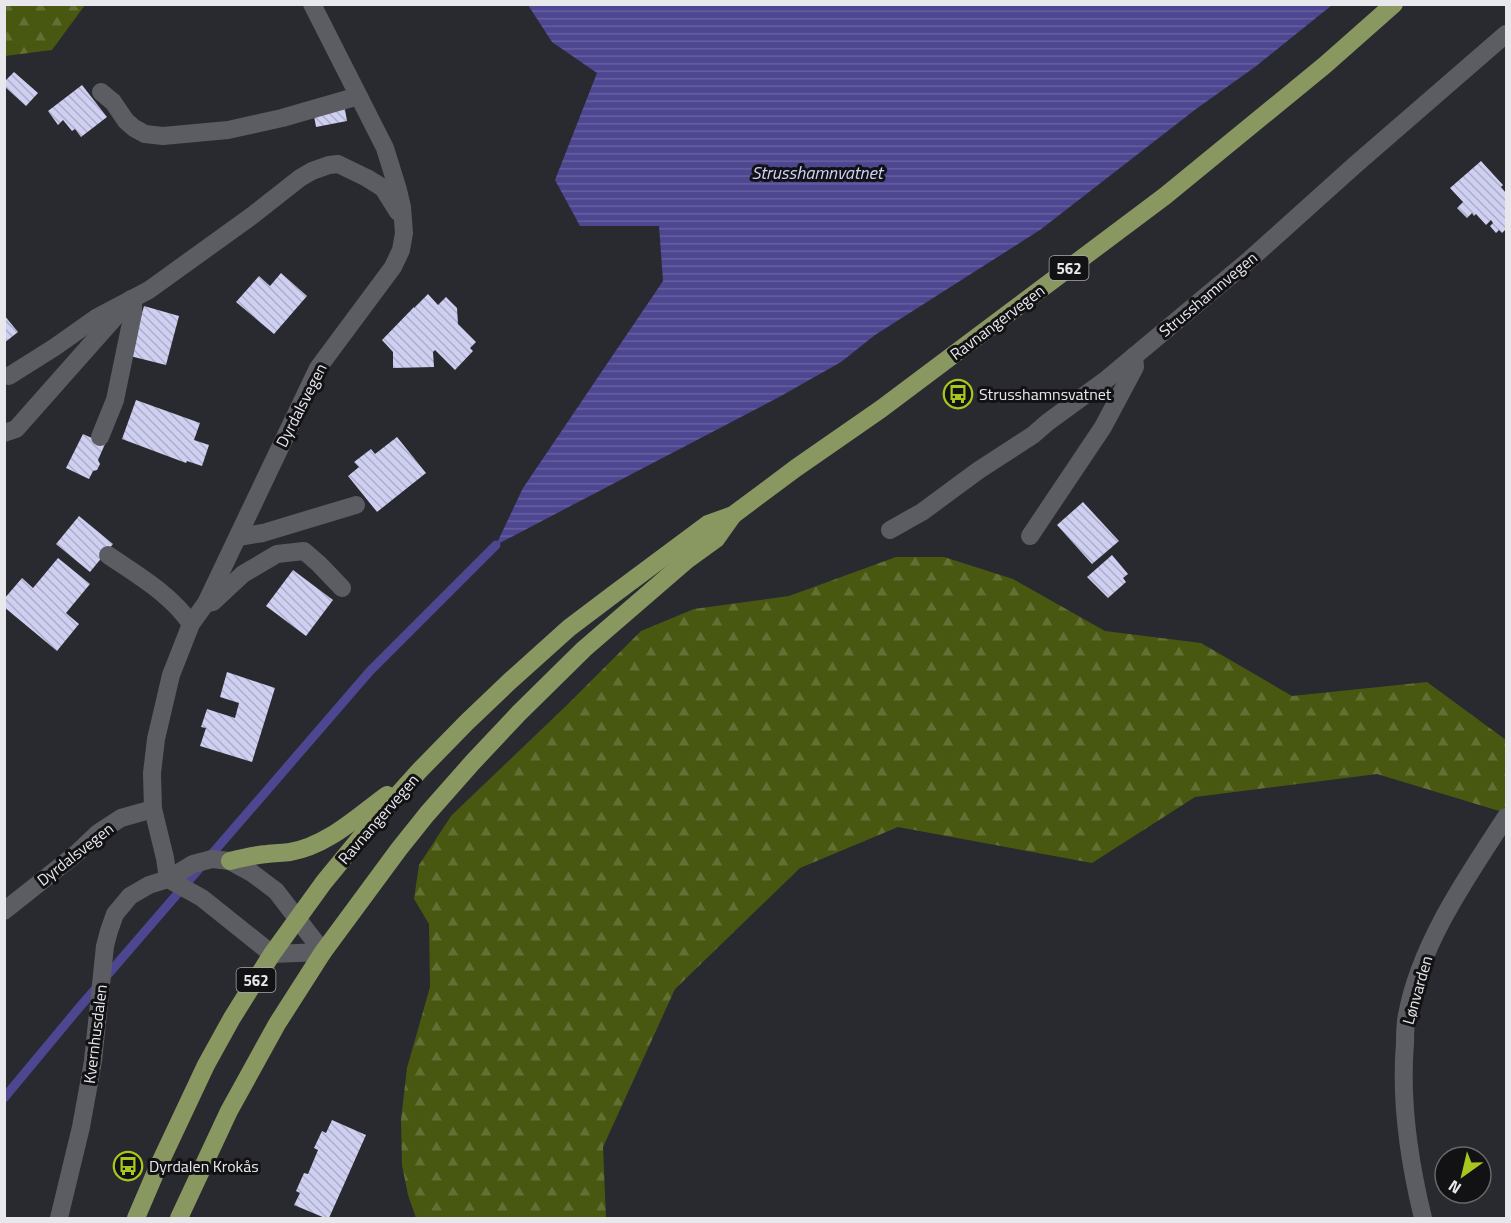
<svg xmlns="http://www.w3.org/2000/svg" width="1511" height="1223" font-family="'Titillium Web',sans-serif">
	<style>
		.forest { fill: url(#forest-firs) }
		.water { fill: url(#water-rules) }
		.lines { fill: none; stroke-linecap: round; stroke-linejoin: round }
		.stream { stroke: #4d4690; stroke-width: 9 }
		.building { fill: url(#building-back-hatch) }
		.minor { stroke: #5c5c63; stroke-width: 18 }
		.major { stroke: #899761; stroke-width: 18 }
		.labels { text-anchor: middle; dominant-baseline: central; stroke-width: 6; stroke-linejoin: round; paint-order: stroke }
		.shield { fill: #121215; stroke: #a8a8ac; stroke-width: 1.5 }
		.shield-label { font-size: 15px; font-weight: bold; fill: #e8e8ec }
		.street-label { font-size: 16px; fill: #e8e8ec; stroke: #121215 }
		.poi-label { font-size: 16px; fill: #e8e8ec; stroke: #121215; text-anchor: start }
		.water-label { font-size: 18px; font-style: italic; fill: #d0d1fc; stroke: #121215 }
	</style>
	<defs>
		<pattern id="forest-firs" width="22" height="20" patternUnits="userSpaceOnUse" patternTransform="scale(1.5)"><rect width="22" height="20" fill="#495810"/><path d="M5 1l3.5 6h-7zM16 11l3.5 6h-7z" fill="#637033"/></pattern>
		<pattern id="water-rules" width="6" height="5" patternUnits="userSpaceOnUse" patternTransform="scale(1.5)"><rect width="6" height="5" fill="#4d4690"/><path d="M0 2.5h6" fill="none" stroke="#6761a0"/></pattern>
		<pattern id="building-back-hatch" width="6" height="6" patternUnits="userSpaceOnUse" patternTransform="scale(1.5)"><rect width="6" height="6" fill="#cecff1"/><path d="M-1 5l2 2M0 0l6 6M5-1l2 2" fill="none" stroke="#acadc6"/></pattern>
	</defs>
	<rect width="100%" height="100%" fill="#292930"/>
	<g class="forest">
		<path d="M4,5L5,4L85,5L52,50L5,56Z"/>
		<path d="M896,557H944L1013,579L1105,631L1201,643L1292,696L1427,682L1506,740V813L1377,774L1195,797L1092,863L898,827L800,868L675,989L603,1147L606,1218H416L408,1195L402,1165L401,1120L407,1068L430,987L429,924L414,899L419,865L451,816L567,705L641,631L694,609L789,596Z"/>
	</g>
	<path class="water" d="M528,5H1332L1255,67L1196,109L1040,230L875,335L841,362L781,396L496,545L523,488L663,281L659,226H580L555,180L597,73L552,42Z"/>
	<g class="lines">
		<path class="stream" d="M4,1098L78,1009L370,671L496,545"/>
	</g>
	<g class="building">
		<path d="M14,72L38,93L26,106L4,86V82Z"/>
		<path d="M82,85L107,117L81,137L75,129L72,131L63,120L58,125L48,111Z"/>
		<path d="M344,104L347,121L316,127L313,110Z"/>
		<path d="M1481,161L1503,185L1501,187L1506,193V229L1502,233L1499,230L1496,233L1490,226L1493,223L1491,220L1486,225L1476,214L1474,216L1472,213L1467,218L1457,208L1463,202L1450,188Z"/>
		<path d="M281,273L307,296L274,334L236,302L259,276L270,286Z"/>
		<path d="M428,294L438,305L446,297L457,308L458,324L476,342L470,348L473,351L455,370L435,350L433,352L434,367L393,368V352L382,340L414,307V308Z"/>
		<path d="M144,306L179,316L166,365L130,356Z"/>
		<path d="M4,315L18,332L4,343Z"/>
		<path d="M136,400L200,423L194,440L209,445L202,466L187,461L186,463L122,439Z"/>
		<path d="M83,434L105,444L98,460L100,464L97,470L93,471L89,479L66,468Z"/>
		<path d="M397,437L426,473L377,512L348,476L359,467L354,462L371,449L375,454Z"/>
		<path d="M1083,502L1119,541L1092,564L1057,525Z"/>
		<path d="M79,516L113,544L90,572L56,544Z"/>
		<path d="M1112,555L1128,574L1123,578L1126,582L1108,598L1087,577Z"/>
		<path d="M58,558L90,584L66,613L79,624L57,651L4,607V599L22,578L33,588Z"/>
		<path d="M293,570L333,600L306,636L266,606Z"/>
		<path d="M227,672L275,688L252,762L200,746L206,728L201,727L207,709L235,718L239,703L220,697Z"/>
		<path d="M332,1120L366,1135L329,1218H325L294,1205L300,1193L296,1191L304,1173L308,1174L318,1150L314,1148L322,1131L326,1133Z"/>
	</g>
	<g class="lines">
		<g class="minor">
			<path d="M101,92L113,102L126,121L134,128L145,134L163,136L228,130L282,118L355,97H359"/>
			<path d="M9,376L55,347L96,318L149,290L253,215L300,178L312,171L329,165L338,164L367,178L383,188L398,212"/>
			<path d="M4,433L16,429L124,307"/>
			<path d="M100,437L115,400L133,313V301L131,299"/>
			<path d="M890,530L922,512L979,470L1033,435L1048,422L1107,379L1247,262L1355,165L1506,34"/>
			<path d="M1030,536L1103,427L1135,367L1134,356"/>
			<path d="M238,537L263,533L356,505"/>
			<path d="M108,555C137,575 171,594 191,624"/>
			<path d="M207,603L213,602L243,574L277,554L304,551L319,564L342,588"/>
			<path d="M168,879L165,858L153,809L152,773L156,739L171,675L191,624L206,603L318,368L393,267L401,250L404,233L402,207L398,190L385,148L312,4"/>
			<path d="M168,879L202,898L272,954L323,952"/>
			<path d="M4,911L77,853L98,833L121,818L153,809"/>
			<path d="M59,1218L81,1127L93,1061L105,946L109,931L115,914L130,896L149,885L168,879L193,864L212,859L230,861L252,873L276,891L323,952"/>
			<path d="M1423,1218C1409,1161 1400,1102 1405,1043C1405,1034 1405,1024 1407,1015C1420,944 1467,877 1506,817"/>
		</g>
		<g class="major">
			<path d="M230,861C242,858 254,855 267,854C275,853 283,853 290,852C327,846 358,816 387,795"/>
			<path d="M136,1218L157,1169L206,1065L232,1018L272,954L324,882L375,820L420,770L467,722L510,681L569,628L614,594L708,524L733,515L796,468L881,409L1165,196L1325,65L1394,4"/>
			<path d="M179,1218L229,1111L277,1024L323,952L399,849L427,814L472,763L519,713L584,649L687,560L716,539L733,515"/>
		</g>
	</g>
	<defs>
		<g id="bus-ring" transform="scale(1.5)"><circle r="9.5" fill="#121215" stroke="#a8c71e" stroke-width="1.5"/><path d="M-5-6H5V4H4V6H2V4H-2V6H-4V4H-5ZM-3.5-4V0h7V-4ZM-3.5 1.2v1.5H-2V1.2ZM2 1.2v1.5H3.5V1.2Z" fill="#a8c71e"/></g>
	</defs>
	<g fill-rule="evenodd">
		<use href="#bus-ring" x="958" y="394"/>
		<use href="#bus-ring" x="128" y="1166"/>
	</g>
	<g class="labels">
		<g class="shield">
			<rect x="1049.5" y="256" width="39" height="24" rx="4.5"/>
			<rect x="236.5" y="968" width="39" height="24" rx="4.5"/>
		</g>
		<g class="shield-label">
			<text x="1069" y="268">562</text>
			<text x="256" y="980">562</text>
		</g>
		<g class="street-label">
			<text transform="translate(1208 294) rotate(-40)">Strusshamnvegen</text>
			<text transform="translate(997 322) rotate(-37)">Ravnangervegen</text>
			<text transform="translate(301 405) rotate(-63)">Dyrdalsvegen</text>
			<text transform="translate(378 819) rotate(-49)">Ravnangervegen</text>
			<text transform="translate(75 854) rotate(-38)">Dyrdalsvegen</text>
			<text transform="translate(1417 990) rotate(-74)">Lønvarden</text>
			<text transform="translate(95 1034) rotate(-83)">Kvernhusdalen</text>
		</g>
		<g class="poi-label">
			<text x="979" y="394">Strusshamnsvatnet</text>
			<text x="149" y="1166">Dyrdalen Krokås</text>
		</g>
		<g class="water-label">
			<text x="817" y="172">Strusshamnvatnet</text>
		</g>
	</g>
	<rect width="1511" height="1223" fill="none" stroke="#e8e8ec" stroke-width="12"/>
	<g transform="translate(1463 1175) rotate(214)"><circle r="28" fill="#121215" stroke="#68686b" stroke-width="1.5"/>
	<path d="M0-4.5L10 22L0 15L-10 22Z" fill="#a8c71e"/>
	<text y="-9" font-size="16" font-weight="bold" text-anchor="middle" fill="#e8e8ec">N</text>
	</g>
</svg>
